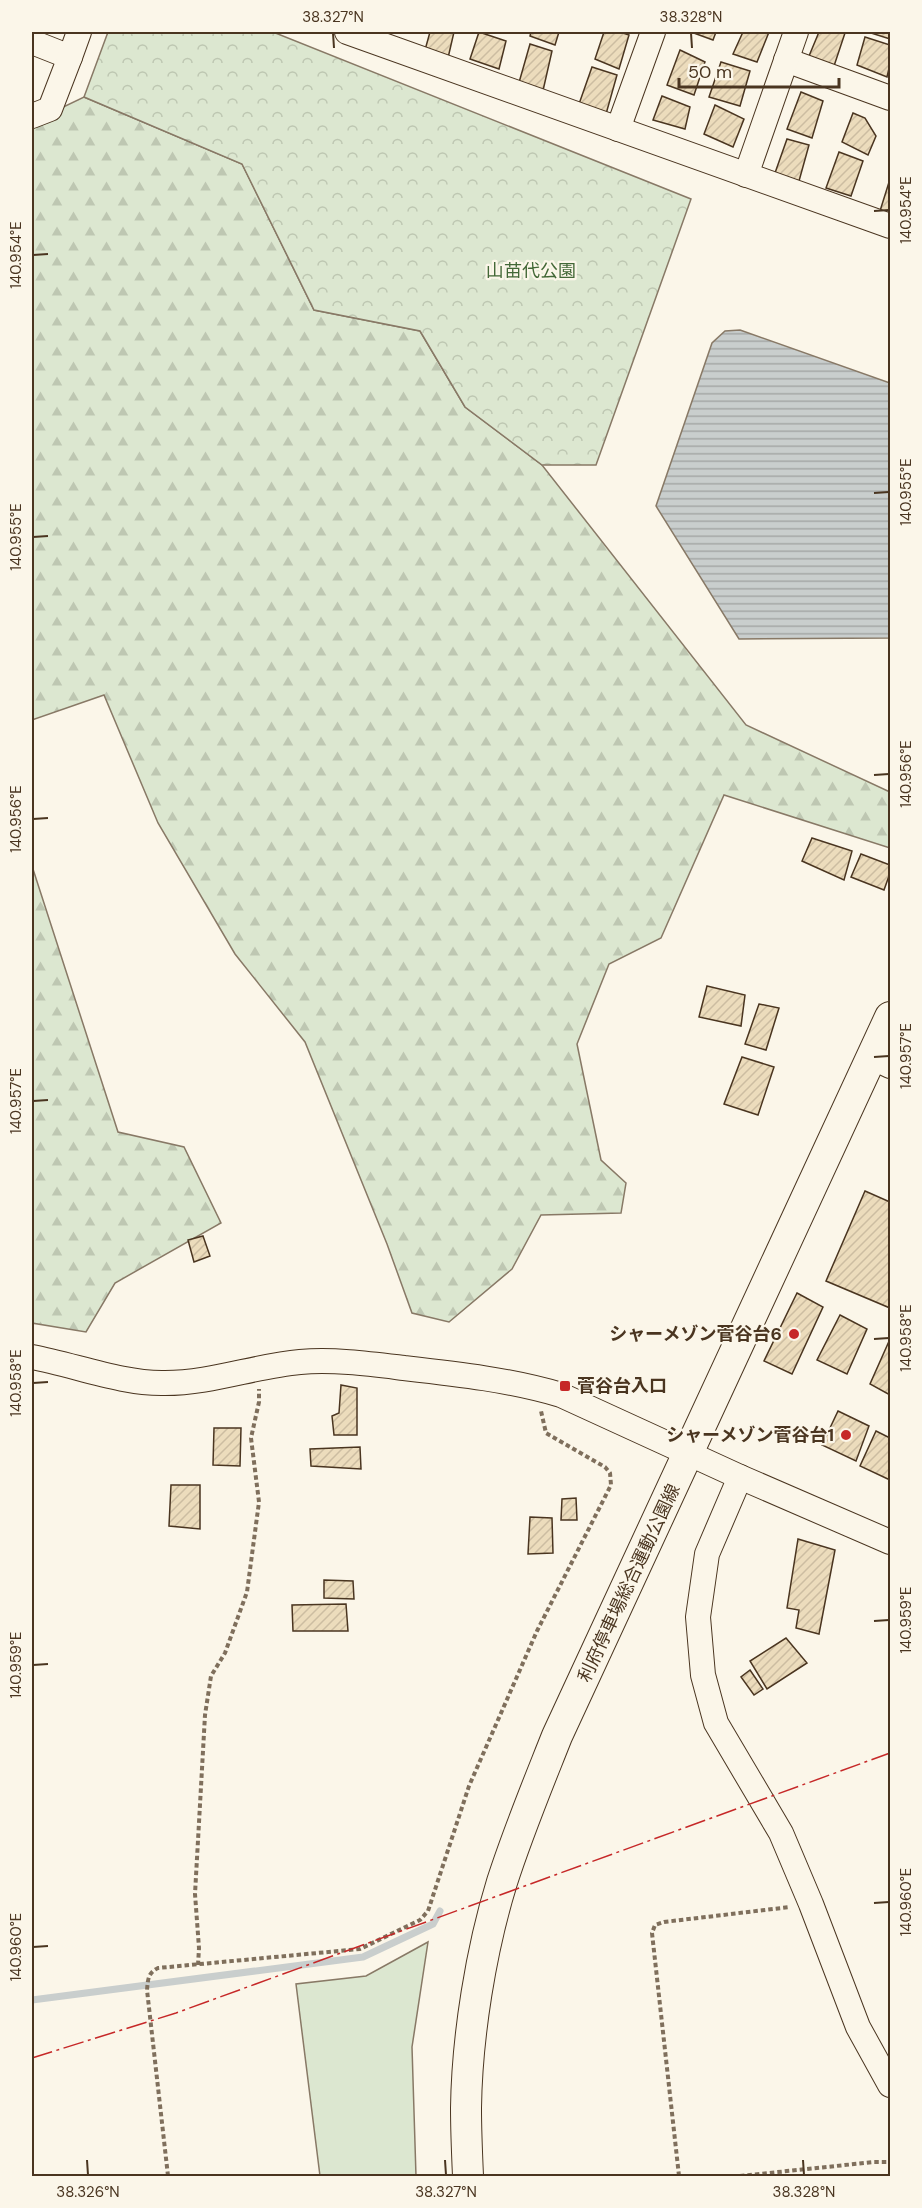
<svg xmlns="http://www.w3.org/2000/svg" width="922" height="2208" font-family="'DM Sans','Noto Sans JP',sans-serif">
	<style>
		.green { fill: #dce7d0; stroke: #887966; stroke-width: 1.5 }
		.forest { fill: url(#forest-firs); stroke: #887966; stroke-width: 1.5 }
		.park { fill: url(#park-crowns); stroke: #887966; stroke-width: 1.5 }
		.water { fill: url(#water-rules); stroke: #887966; stroke-width: 1.5 }
		.lines { fill: none; stroke-linecap: round; stroke-linejoin: round }
		.stream { stroke: #c9cecd; stroke-width: 7 }
		.building { fill: url(#building-hatch); stroke: #4a3520; stroke-width: 1.5 }
		.minor-casing { stroke: #4a3520; stroke-width: 26 }
		.major-casing { stroke: #4a3520; stroke-width: 32 }
		.path { stroke: #7f6f5c; stroke-width: 4; stroke-dasharray: 4.5 3; stroke-linecap: butt }
		.minor { stroke: #fbf6e9; stroke-width: 24 }
		.major { stroke: #fbf6e9; stroke-width: 30 }
		.power { stroke: #c62828; stroke-width: 1.5; stroke-dasharray: 21 4.5 3 4.5; stroke-linecap: butt }
		.ticks { fill: none; stroke: #4a3520; stroke-width: 2 }
		.poi-dot { fill: #c62828; stroke: #fbf6e9; stroke-width: 2 }
		.labels { text-anchor: middle; dominant-baseline: central; stroke-width: 4.5; stroke-linejoin: round; paint-order: stroke }
		.park-label { font-size: 18px; fill: #436837; stroke: #fbf6e9 }
		.poi-label { font-size: 18px; font-weight: bold; fill: #4a3520; stroke: #fbf6e9; text-anchor: end }
		.street-label { font-size: 18px; fill: #4a3520; stroke: #fbf6e9 }
		.neatline { fill: none; stroke: #4a3520; stroke-width: 2 }
		.ticks-label { font-size: 15px; text-anchor: middle; fill: #4a3520 }
	</style>
	<defs>
		<pattern id="forest-firs" width="22" height="20" patternUnits="userSpaceOnUse" patternTransform="scale(1.5)"><rect width="22" height="20" fill="#dce7d0"/><path d="M5 1l3.5 6h-7zM16 11l3.5 6h-7z" fill="#bec7b2"/></pattern>
		<pattern id="park-crowns" width="20" height="18" patternUnits="userSpaceOnUse" patternTransform="scale(1.5)"><rect width="20" height="18" fill="#dce7d0"/><path d="M2 6a3 3 0 1 1 6 0M12 15a3 3 0 1 1 6 0" fill="none" stroke="#bec7b2"/></pattern>
		<pattern id="water-rules" width="6" height="5" patternUnits="userSpaceOnUse" patternTransform="scale(1.5)"><rect width="6" height="5" fill="#c9cecd"/><path d="M0 2.5h6" fill="none" stroke="#a5a8a6"/></pattern>
		<pattern id="building-hatch" width="6" height="6" patternUnits="userSpaceOnUse" patternTransform="scale(1.5)"><rect width="6" height="6" fill="#ecdcbc"/><path d="M-1 1l2-2M0 6l6-6M5 7l2-2" fill="none" stroke="#ccbda1"/></pattern>
	</defs>
	<rect width="100%" height="100%" fill="#fbf6e9"/>
	<path class="green" d="M428,1942L412,2047L416,2176H320L296,1984L366,1976Z"/>
	<g class="forest">
		<path d="M84,97L242,164L314,310L420,331L465,407L542,465L746,725L890,792V848L724,795L661,938L609,964L577,1044L601,1160L626,1183L621,1213L541,1215L512,1269L449,1322L412,1313L387,1244L305,1042L235,954L158,823L104,695L32,720V122Z"/>
		<path d="M32,866L118,1132L184,1147L221,1223L115,1283L86,1332L32,1323Z"/>
	</g>
	<path class="park" d="M108,32H273L691,199L596,465H542L465,407L420,331L314,310L242,164L84,97Z"/>
	<path class="water" d="M740,330L890,383V638L739,639L656,506L712,343L725,331Z"/>
	<g class="lines">
		<path class="stream" d="M32,2000L363,1957L433,1924L440,1911"/>
	</g>
	<g class="building">
		<path d="M430,32H454L448,58L425,50Z"/>
		<path d="M479,32L506,41L499,69L470,59Z"/>
		<path d="M531,32H559L555,45L530,36Z"/>
		<path d="M604,32H620L629,35L619,69L595,59Z"/>
		<path d="M691,32H716L713,40Z"/>
		<path d="M743,32H769L757,62L733,54Z"/>
		<path d="M819,32L845,33L834,66L809,56Z"/>
		<path d="M868,32H890V39Z"/>
		<path d="M865,37L890,45V64L887,77L857,65Z"/>
		<path d="M530,44L552,51L542,95L518,86Z"/>
		<path d="M680,50L705,62L694,95L667,85Z"/>
		<path d="M721,62L750,71L740,106L709,97Z"/>
		<path d="M592,67L617,75L606,114L579,104Z"/>
		<path d="M801,92L823,101L812,138L787,129Z"/>
		<path d="M662,96L690,107L685,129L653,120Z"/>
		<path d="M715,105L744,119L733,147L704,134Z"/>
		<path d="M853,113L865,118L876,136L868,155L842,142Z"/>
		<path d="M787,139L809,145L799,181L775,173Z"/>
		<path d="M839,152L863,161L851,196L826,188Z"/>
		<path d="M890,179V214L880,211Z"/>
		<path d="M812,838L852,851L844,880L802,861Z"/>
		<path d="M861,854L890,865V873L884,890L851,877Z"/>
		<path d="M707,986L745,995L741,1026L699,1017Z"/>
		<path d="M759,1004L779,1008L766,1050L745,1044Z"/>
		<path d="M742,1057L774,1067L758,1115L724,1104Z"/>
		<path d="M865,1191L890,1202V1308L826,1281Z"/>
		<path d="M203,1236L210,1256L194,1262L188,1240Z"/>
		<path d="M797,1293L823,1307L792,1374L764,1361Z"/>
		<path d="M840,1315L867,1329L847,1374L817,1360Z"/>
		<path d="M890,1339V1395L870,1384Z"/>
		<path d="M341,1385L357,1388V1435H334L332,1416L339,1413Z"/>
		<path d="M838,1411L869,1426L856,1461L822,1445Z"/>
		<path d="M214,1428H241L240,1466L213,1465Z"/>
		<path d="M876,1431L890,1438V1480L860,1466Z"/>
		<path d="M360,1447L361,1469L311,1466L310,1449Z"/>
		<path d="M171,1485H200V1529L169,1526Z"/>
		<path d="M576,1498L577,1520H561L562,1499Z"/>
		<path d="M530,1517L552,1518L553,1553L528,1554Z"/>
		<path d="M798,1539L835,1550L819,1634L796,1628L799,1610L787,1608Z"/>
		<path d="M324,1580L353,1581L354,1599L324,1598Z"/>
		<path d="M346,1604L348,1631H293L292,1605Z"/>
		<path d="M786,1638L807,1663L767,1689L750,1661Z"/>
		<path d="M750,1670L763,1689L754,1695L741,1677Z"/>
	</g>
	<g class="lines">
		<g class="minor-casing">
			<g id="minor">
				<path d="M347,32L890,226"/>
				<path d="M32,42L70,57L79,32"/>
				<path d="M786,60L890,98"/>
				<path d="M32,116L50,109L70,57"/>
				<path d="M618,129L653,32"/>
				<path d="M746,175L796,32"/>
				<path d="M871,1057L890,1066"/>
				<path d="M32,1357C75,1365 122,1384 165,1383C211,1383 255,1366 300,1362C334,1359 371,1364 404,1368C457,1374 511,1380 561,1395L740,1477L890,1542"/>
				<path d="M740,1477L707,1554L698,1617L703,1675L716,1723L781,1833L811,1904L858,2027L890,2085"/>
			</g>
		</g>
		<g class="major-casing">
			<path id="major" d="M468,2176C467,2154 466,2131 466,2108C467,2036 481,1950 502,1882C518,1832 538,1784 557,1736L890,1017"/>
		</g>
		<g class="path">
			<path d="M198,1965L199,1948L195,1894L205,1715L211,1676L225,1653L247,1592L259,1502L251,1438L259,1402V1389"/>
			<path d="M168,2176L147,1990C148,1979 148,1973 158,1968L360,1949L420,1920L428,1911L469,1786L537,1631L611,1485L610,1473L605,1467L546,1433L541,1411"/>
			<path d="M679,2176L652,1933L655,1925L664,1922L790,1907"/>
			<path d="M740,2176L874,2162H890"/>
		</g>
		<use href="#minor" class="minor"/>
		<use href="#major" class="major"/>
		<path class="power" d="M32,2058L176,2013L890,1753"/>
	</g>
	<path class="ticks" d="M333,33L334,48M691,33L692,48M874,211L889,210M33,255L48,254M874,493L889,492M33,537L48,536M874,775L889,774M33,819L48,818M874,1057L889,1056M33,1101L48,1100M874,1339L889,1338M33,1383L48,1382M874,1621L889,1620M33,1665L48,1664M874,1903L889,1902M33,1947L48,1946M87,2160L88,2175M445,2160L446,2175M803,2160L804,2175"/>
	<g class="poi-dot">
		<circle cx="794" cy="1334" r="6"/>
		<rect x="559" y="1380" width="12" height="12" rx="3"/>
		<circle cx="846" cy="1435" r="6"/>
	</g>
	<g class="labels">
		<g class="park-label">
			<text x="531" y="271">山苗代公園</text>
		</g>
		<g class="poi-label">
			<text x="782" y="1334">シャーメゾン菅谷台6</text>
			<text x="577" y="1386" text-anchor="start">菅谷台入口</text>
			<text x="834" y="1435">シャーメゾン菅谷台1</text>
		</g>
		<g class="street-label">
			<text transform="translate(629 1583) rotate(-65)">利府停車場総合運動公園線</text>
		</g>
	</g>
	<rect width="922" height="2208" fill="none" stroke="#fbf6e9" stroke-width="66"/>
	<path d="M679 78v9h160v-9" fill="none" stroke="#4a3520" stroke-width="3"/>
	<text x="688" y="78" font-size="18" fill="#4a3520" stroke="#fbf6e9" stroke-width="4.5" paint-order="stroke">50 m</text>
	<rect x="33" y="33" width="856" height="2142" class="neatline"/>
	<g class="ticks-label">
		<text x="333" y="22">38.327°N</text>
		<text x="691" y="22">38.328°N</text>
		<text transform="translate(906 210) rotate(-90)" y="5">140.954°E</text>
		<text transform="translate(16 255) rotate(-90)" y="5">140.954°E</text>
		<text transform="translate(906 492) rotate(-90)" y="5">140.955°E</text>
		<text transform="translate(16 537) rotate(-90)" y="5">140.955°E</text>
		<text transform="translate(906 774) rotate(-90)" y="5">140.956°E</text>
		<text transform="translate(16 819) rotate(-90)" y="5">140.956°E</text>
		<text transform="translate(906 1056) rotate(-90)" y="5">140.957°E</text>
		<text transform="translate(16 1101) rotate(-90)" y="5">140.957°E</text>
		<text transform="translate(906 1338) rotate(-90)" y="5">140.958°E</text>
		<text transform="translate(16 1383) rotate(-90)" y="5">140.958°E</text>
		<text transform="translate(906 1620) rotate(-90)" y="5">140.959°E</text>
		<text transform="translate(16 1665) rotate(-90)" y="5">140.959°E</text>
		<text transform="translate(906 1902) rotate(-90)" y="5">140.960°E</text>
		<text transform="translate(16 1947) rotate(-90)" y="5">140.960°E</text>
		<text x="88" y="2197">38.326°N</text>
		<text x="446" y="2197">38.327°N</text>
		<text x="804" y="2197">38.328°N</text>
	</g>
</svg>
